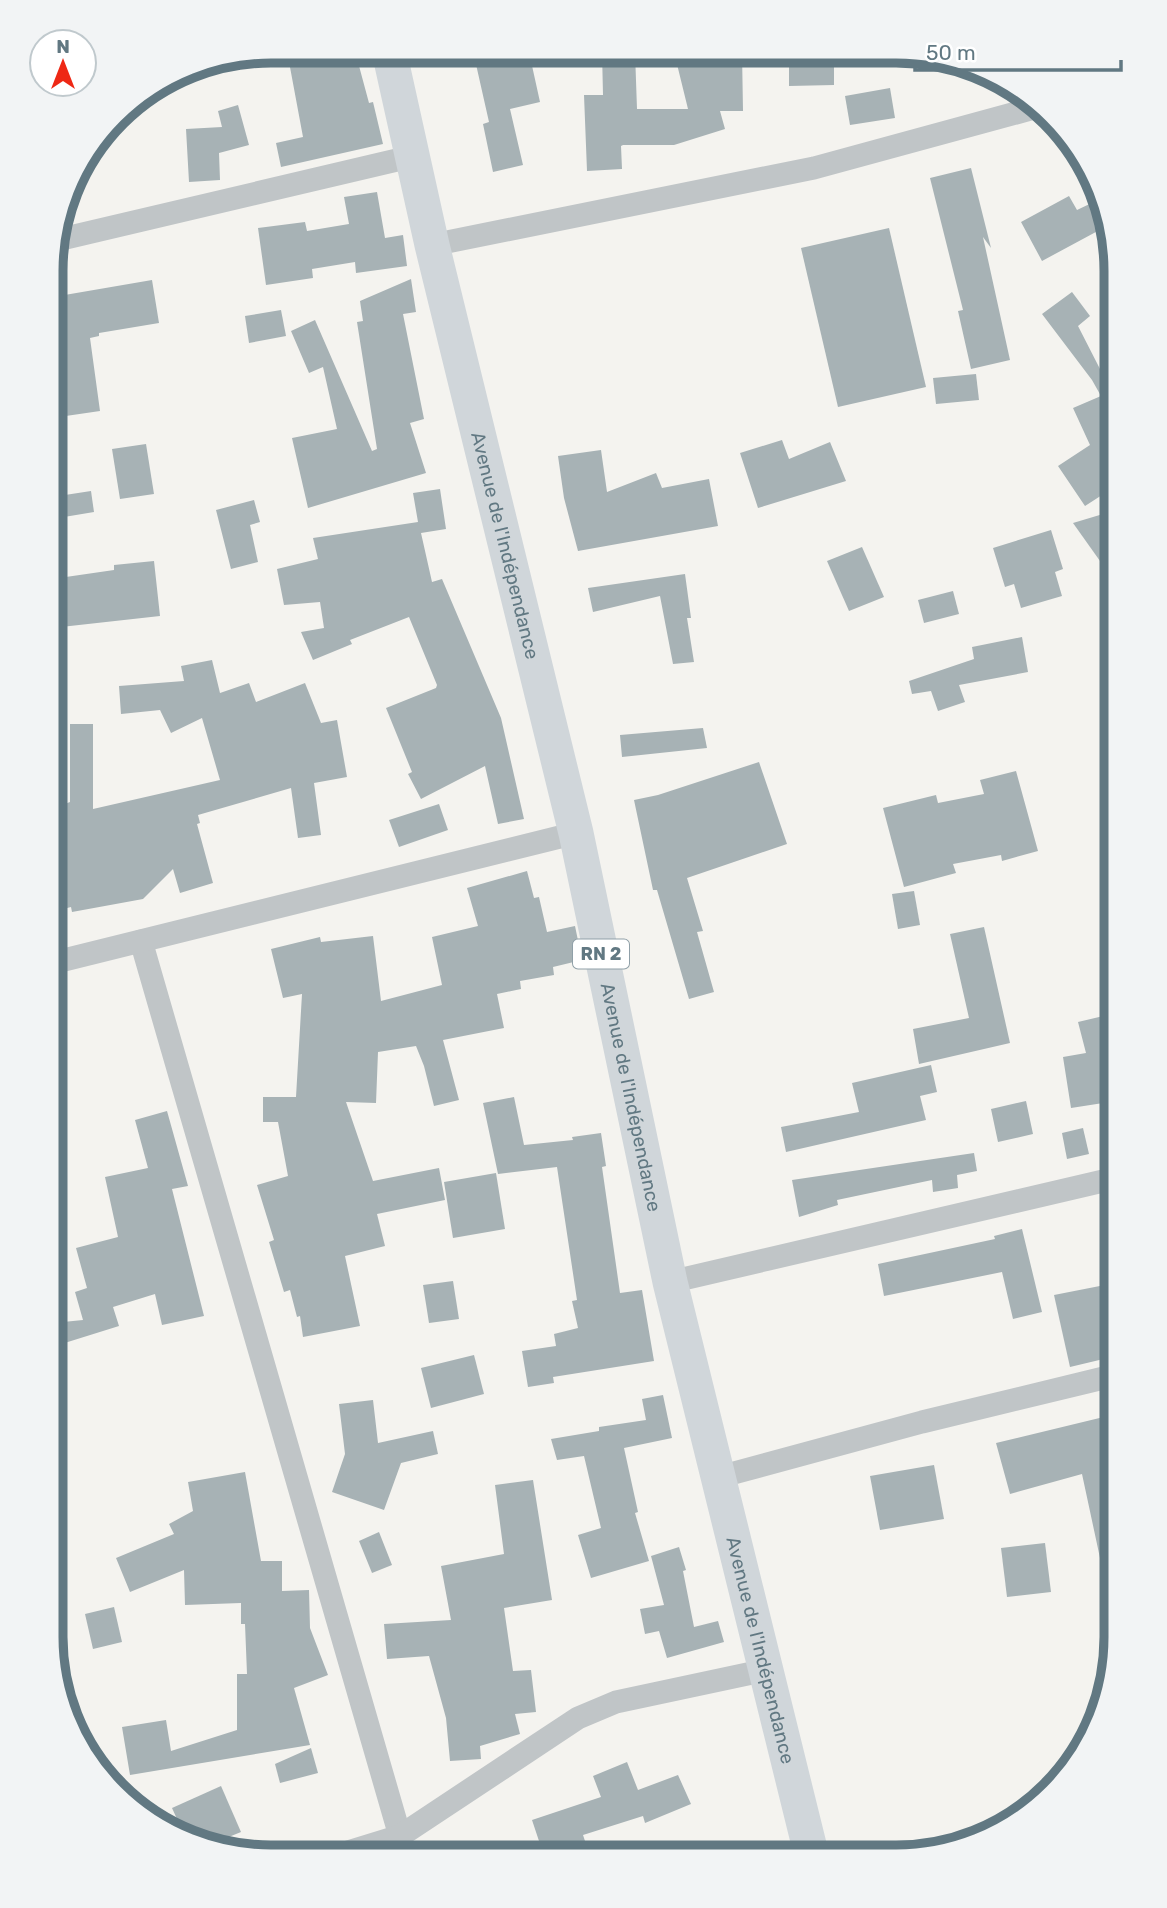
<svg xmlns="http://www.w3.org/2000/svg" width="1167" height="1908" font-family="Rubik,sans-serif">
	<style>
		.building { fill: #a7b2b5 }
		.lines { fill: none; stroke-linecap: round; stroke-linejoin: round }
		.street { stroke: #c0c5c7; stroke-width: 23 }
		.primary { stroke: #d0d6da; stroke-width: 35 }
		.labels { text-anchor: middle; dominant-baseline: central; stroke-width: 7; stroke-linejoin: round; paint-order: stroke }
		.shield { fill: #fff; stroke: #90a0a8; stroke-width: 2 }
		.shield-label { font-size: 18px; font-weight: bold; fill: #617882 }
		.street-label { font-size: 19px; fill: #617882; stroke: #fff }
		.rim { fill: none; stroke: #617882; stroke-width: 9 }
	</style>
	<rect width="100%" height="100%" fill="#f4f3ef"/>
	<g class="building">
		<path d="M287,51H355L369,103L373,102L383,144L281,167L276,143L303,137Z"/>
		<path d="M473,51L529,52L540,102L510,109L523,165L493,172L483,124L489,122Z"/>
		<path d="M602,52H635L637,109H688L674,52H742L743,111H720L725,129L674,145H623L621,146L622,169L587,171L584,95H603Z"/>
		<path d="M789,52H834V85L789,86Z"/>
		<path d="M890,88L895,118L850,125L845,96Z"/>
		<path d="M238,105L249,145L219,153L220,180L189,182L186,129L222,127L218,111Z"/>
		<path d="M971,168L991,248L983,237L1010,360L971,369L958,311L963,310L930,178Z"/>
		<path d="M377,192L385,238L403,235L407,266L356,273L355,262L312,269L313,278L266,285L258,228L305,222L307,231L349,224L344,197Z"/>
		<path d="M1069,196L1077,210L1102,198L1107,226L1042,261L1021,222Z"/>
		<path d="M889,228L926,387L838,407L801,248Z"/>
		<path d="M411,279L416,312L403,314L424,419L410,423L426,473L308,508L292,438L337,429L323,367L309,373L291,331L315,320L372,451L377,449L357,322L363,321L360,301Z"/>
		<path d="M152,280L159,323L99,333V336L90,338L100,411L52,418V362L63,360L53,297Z"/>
		<path d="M1072,292L1090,316L1078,326L1100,369L1116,360V486L1085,506L1058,466L1090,445L1073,408L1101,396L1092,380L1042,314Z"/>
		<path d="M281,310L286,336L249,343L245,316Z"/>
		<path d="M976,374L979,400L936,404L933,378Z"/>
		<path d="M782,440L789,459L830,442L846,481L758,508L740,453Z"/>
		<path d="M146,444L154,494L120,499L112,449Z"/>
		<path d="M601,450L607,492L656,473L662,488L709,479L718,526L578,551L564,498L558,456Z"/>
		<path d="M440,489L446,529L421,533L432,582L442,579L501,718L524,819L498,824L485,766L421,799L408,774L412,772L386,708L436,688L437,685L409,617L350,640L352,644L313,660L301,632L324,628L320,602L284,605L277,569L318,559L313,538L418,522L413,493Z"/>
		<path d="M91,491L94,512L52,519V497Z"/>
		<path d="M254,500L260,522L250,525L258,562L231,569L216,510Z"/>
		<path d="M1103,514L1116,532V549L1100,561L1073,523Z"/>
		<path d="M1051,530L1063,569L1055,572L1062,596L1021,608L1014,584L1005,587L993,548Z"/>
		<path d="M862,547L884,597L849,611L827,561Z"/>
		<path d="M154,561L160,616L52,628V579L114,570V565Z"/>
		<path d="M685,574L691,618H687L694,662L673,664L660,596L593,612L588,588Z"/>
		<path d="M953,591L959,614L924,623L918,600Z"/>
		<path d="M1022,637L1028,672L959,685L965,702L938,711L931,691L912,694L909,681L974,659L972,647Z"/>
		<path d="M212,660L220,693L249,683L256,702L305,683L321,723L337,720L347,777L314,783L321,835L298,838L291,788L198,815L200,823L197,824L213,883L180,893L173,869L143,899L72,912L71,907L52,912V809L70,802V724H93V809L220,780L202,718L171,733L160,710L121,714L119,686L184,681L181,666Z"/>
		<path d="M703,728L707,748L622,757L620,735Z"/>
		<path d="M759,762L787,844L687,878L703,931L697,932L714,992L689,999L657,890H653L634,800L658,795Z"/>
		<path d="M1016,771L1038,851L1002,861L1001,855L953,864L956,873L904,887L883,808L936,795L938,803L984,794L980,780Z"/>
		<path d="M439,804L448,830L399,847L389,820Z"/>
		<path d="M527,871L534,898L539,897L547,932L575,926L582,960L553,967L554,975L520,981L521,989L497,994L504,1028L443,1040L459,1100L434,1106L424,1066L416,1046L378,1052L376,1103L346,1102L373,1181L439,1168L445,1200L377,1214L385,1246L345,1256L360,1326L303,1337L300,1316L297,1317L290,1290L284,1292L269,1242L274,1240L257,1185L288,1176L278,1122H263V1097H296L302,994L283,998L271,949L320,937L321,942L373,936L381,1001L442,985L432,937L478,926L467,888Z"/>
		<path d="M914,891L920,925L898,929L892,894Z"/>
		<path d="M984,927L1010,1043L919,1064L913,1029L969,1018L950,934Z"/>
		<path d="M1116,1013V1101L1071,1108L1063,1057L1086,1053L1078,1022Z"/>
		<path d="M931,1065L937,1092L920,1096L926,1120L786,1152L781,1127L859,1112L852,1083Z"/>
		<path d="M514,1097L524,1145L573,1140L572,1137L601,1133L606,1166L602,1167L620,1293L642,1290L654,1361L553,1377L554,1383L528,1387L522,1351L556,1346L554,1334L578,1328L572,1301L577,1300L557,1167L498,1174L483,1103Z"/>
		<path d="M1026,1101L1033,1134L998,1142L991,1109Z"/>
		<path d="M167,1111L188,1186L172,1189L204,1316L162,1325L155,1294L113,1307L119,1326L55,1346L53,1323L83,1320L75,1292L87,1288L76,1248L118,1237L105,1177L148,1168L135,1120Z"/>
		<path d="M1083,1128L1089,1154L1067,1159L1062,1133Z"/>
		<path d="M974,1153L977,1171L957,1175L958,1188L933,1192L932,1180L837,1200L838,1205L799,1217L792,1180Z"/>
		<path d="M496,1173L505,1229L453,1238L444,1182Z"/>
		<path d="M1022,1229L1042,1312L1013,1319L1002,1272L884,1296L878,1264L995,1239L994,1236Z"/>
		<path d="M453,1281L459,1319L429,1323L423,1285Z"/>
		<path d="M1110,1284L1116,1313V1356L1070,1367L1054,1295Z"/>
		<path d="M474,1355L484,1394L431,1408L421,1368Z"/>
		<path d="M663,1395L672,1438L624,1448L638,1512L635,1513L649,1561L591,1578L578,1535L601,1528L584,1456L557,1460L551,1439L599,1431V1427L646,1420L642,1399Z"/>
		<path d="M373,1400L378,1443L433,1431L438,1454L401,1463L384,1510L332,1492L345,1454L339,1404Z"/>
		<path d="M1116,1414V1585L1106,1586L1082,1474L1010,1494L996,1443Z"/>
		<path d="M934,1465L944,1519L880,1530L870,1476Z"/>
		<path d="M245,1472L261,1561H282V1591L309,1590L310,1628L328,1675L294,1688L310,1745L130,1775L122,1727L166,1720L171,1751L237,1730V1674H247L245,1624H241V1603L185,1605L184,1570L130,1592L116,1558L174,1534L169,1524L193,1511L188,1482Z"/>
		<path d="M533,1480L552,1600L504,1608L513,1671L531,1670L536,1712L515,1714L520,1734L480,1746L481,1759L450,1761L446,1718L429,1656L387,1659L384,1624L451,1620L441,1566L504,1554L495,1485Z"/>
		<path d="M379,1532L392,1565L372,1573L359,1541Z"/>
		<path d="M1045,1543L1051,1592L1007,1597L1001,1548Z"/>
		<path d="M679,1547L686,1570L683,1571L694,1627L718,1621L724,1642L667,1658L659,1631L645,1634L640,1609L664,1605L651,1556Z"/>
		<path d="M114,1607L122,1642L93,1649L85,1614Z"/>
		<path d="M311,1748L318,1773L280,1783L275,1764Z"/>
		<path d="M627,1762L638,1790L678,1775L691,1804L645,1823L643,1816L583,1835L586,1844L544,1856L532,1820L601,1797L593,1776Z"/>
		<path d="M221,1786L241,1832L214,1843L182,1830L172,1808Z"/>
	</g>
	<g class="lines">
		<g class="street">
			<path d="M53,241L414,156"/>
			<path d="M432,245L814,168L1038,107"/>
			<path d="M141,941L400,1836"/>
			<path d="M52,963L576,833"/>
			<path d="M670,1282L1116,1178"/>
			<path d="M719,1477L922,1422L1116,1375"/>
			<path d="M335,1856L400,1836L578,1718L616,1702L766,1670"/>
		</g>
		<path class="primary" id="s1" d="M389,51L432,245L576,833L670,1282L812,1857"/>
	</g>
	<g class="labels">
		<rect class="shield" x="573" y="939.5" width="56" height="29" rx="5"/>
		<g class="shield-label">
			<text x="601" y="954">RN 2</text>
		</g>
		<g class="street-label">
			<text stroke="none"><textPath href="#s1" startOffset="508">Avenue de l'Indépendance</textPath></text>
			<text stroke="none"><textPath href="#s1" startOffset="1074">Avenue de l'Indépendance</textPath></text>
			<text stroke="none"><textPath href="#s1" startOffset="1642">Avenue de l'Indépendance</textPath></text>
		</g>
	</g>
	<path d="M0 0H1167V1908H0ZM271 63H896A208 208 0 0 1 1104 271V1637A208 208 0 0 1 896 1845H271A208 208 0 0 1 63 1637V271A208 208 0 0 1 271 63Z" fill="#f2f4f5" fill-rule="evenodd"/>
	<path class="rim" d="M271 63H896A208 208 0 0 1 1104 271V1637A208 208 0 0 1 896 1845H271A208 208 0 0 1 63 1637V271A208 208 0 0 1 271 63Z"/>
	<g transform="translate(63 63)"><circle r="33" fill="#ffffff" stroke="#c0c9cd" stroke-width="2"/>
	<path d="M0-5L12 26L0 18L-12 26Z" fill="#ee2815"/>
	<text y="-10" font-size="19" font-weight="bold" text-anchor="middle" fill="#617882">N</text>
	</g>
	<path d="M915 60v10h206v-10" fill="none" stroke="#617882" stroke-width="3.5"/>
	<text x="926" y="60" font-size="21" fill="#617882" stroke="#ffffff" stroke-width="5" paint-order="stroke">50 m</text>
</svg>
